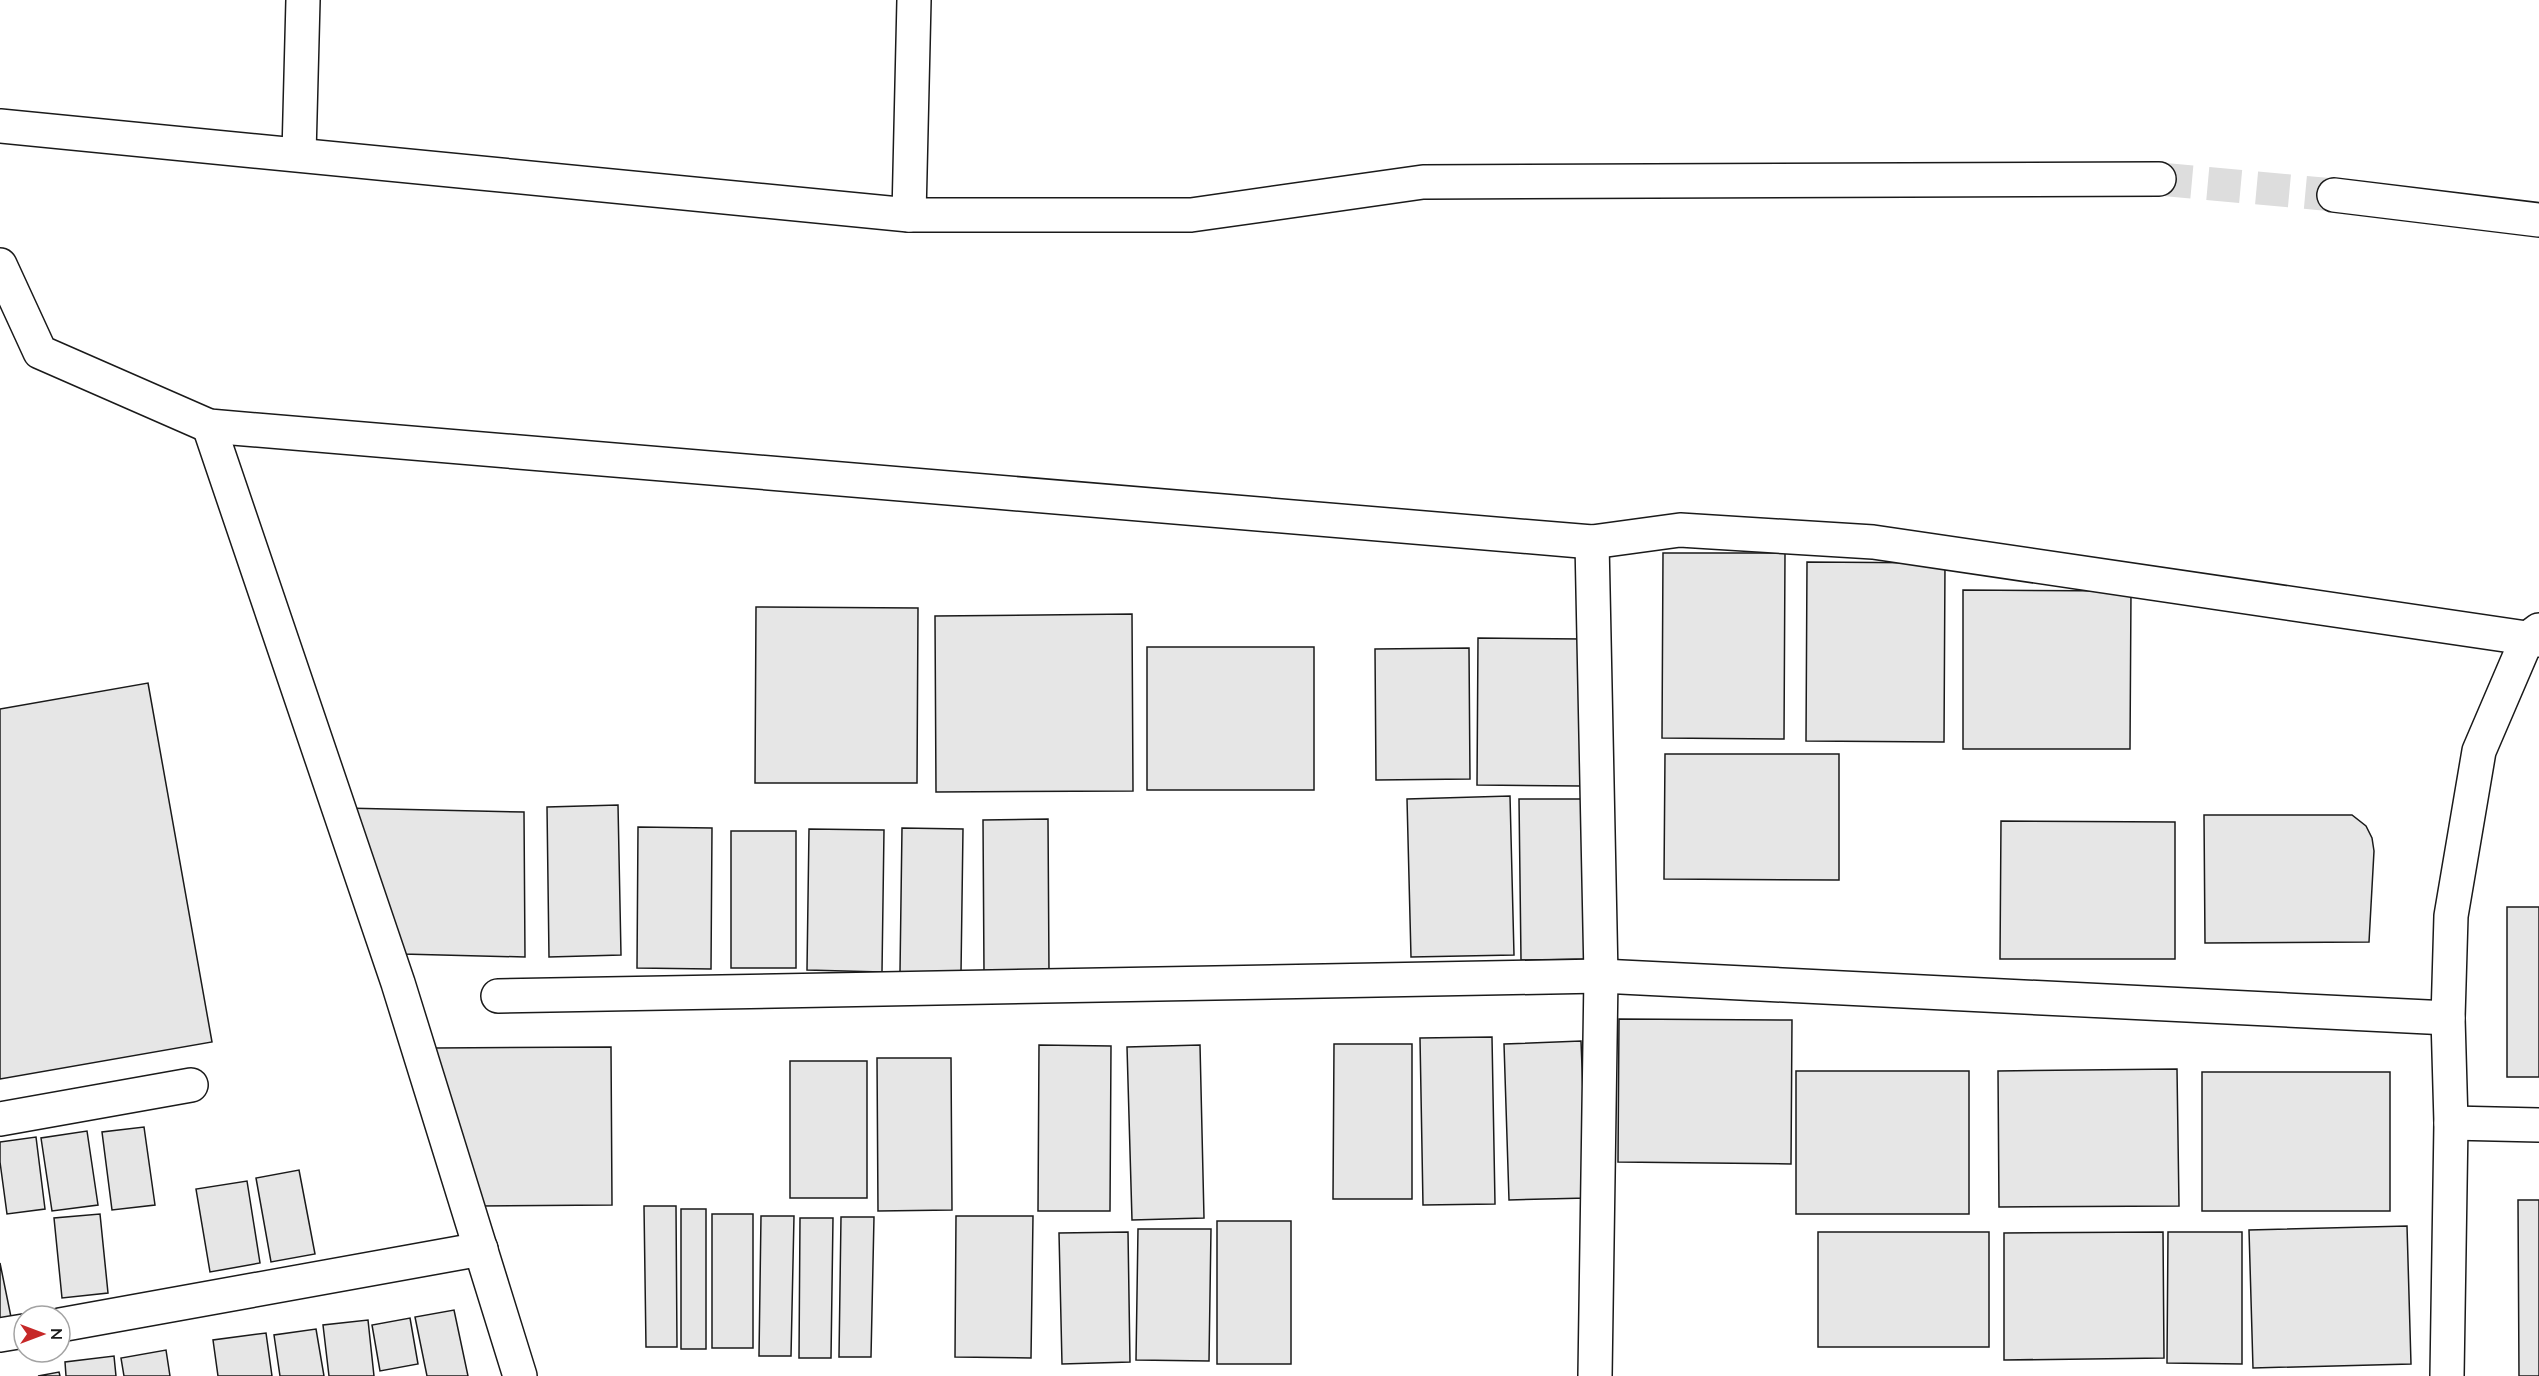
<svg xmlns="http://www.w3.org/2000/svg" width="2539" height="1376" font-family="Mulish,sans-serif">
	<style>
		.building { fill: #e6e6e6; stroke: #1a1a1a; stroke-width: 1.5 }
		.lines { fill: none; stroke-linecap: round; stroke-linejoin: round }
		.minor-tunnel { stroke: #ddd; stroke-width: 33; stroke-dasharray: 33 16; stroke-linecap: butt }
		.minor-casing { stroke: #1a1a1a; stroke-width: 36 }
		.minor { stroke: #fff; stroke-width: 33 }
	</style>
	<rect width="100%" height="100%" fill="#fff"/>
	<g class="building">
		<path d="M1663,553H1785L1784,739L1662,738Z"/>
		<path d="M1807,562L1945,563L1944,742L1806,741Z"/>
		<path d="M1963,590L2131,591L2130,749H1963Z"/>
		<path d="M756,607L918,608L917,783H755Z"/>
		<path d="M1132,614L1133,791L936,792L935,616Z"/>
		<path d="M1478,638L1583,639L1581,786L1477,785Z"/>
		<rect x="1147" y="647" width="167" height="143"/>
		<path d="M1469,648L1470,779L1376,780L1375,649Z"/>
		<path d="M148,683L212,1042L0,1079V709Z"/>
		<path d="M1665,754H1839V880L1664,879Z"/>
		<path d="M1510,796L1514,955L1411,957L1407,799Z"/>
		<path d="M1519,799H1590L1592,959L1521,960Z"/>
		<path d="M618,805L621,955L549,957L547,807Z"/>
		<path d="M343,808L524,812L525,957L402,954Z"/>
		<path d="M2204,815H2352L2366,826L2372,838L2374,851L2369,942L2205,943Z"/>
		<path d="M1048,819L1049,972H984L983,820Z"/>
		<path d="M2001,821L2175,822V959H2000Z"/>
		<path d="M638,827L712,828L711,969L637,968Z"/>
		<path d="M902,828L963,829L961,973L900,972Z"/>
		<path d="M809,829L884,830L882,972L807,970Z"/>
		<rect x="731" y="831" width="65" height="137"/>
		<rect x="2507" y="907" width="32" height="170"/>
		<path d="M1619,1019L1792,1020L1791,1164L1618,1162Z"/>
		<path d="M1492,1037L1495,1204L1423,1205L1420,1038Z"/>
		<path d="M1581,1041L1587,1198L1509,1200L1504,1044Z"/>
		<path d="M1334,1044H1412V1199H1333Z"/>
		<path d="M1039,1045L1111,1046L1110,1211H1038Z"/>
		<path d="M1200,1045L1204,1218L1132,1220L1127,1047Z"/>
		<path d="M611,1047L612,1205L480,1206L435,1048Z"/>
		<path d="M877,1058H951L952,1210L878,1211Z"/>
		<rect x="790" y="1061" width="77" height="137"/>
		<path d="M2177,1069L2179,1206L1999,1207L1998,1071Z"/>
		<rect x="1796" y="1071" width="173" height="143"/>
		<rect x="2202" y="1072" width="188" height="139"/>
		<path d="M144,1127L155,1205L112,1210L102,1132Z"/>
		<path d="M87,1131L98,1205L52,1211L41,1138Z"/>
		<path d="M36,1137L45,1209L7,1214L0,1162V1142Z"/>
		<path d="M299,1170L315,1254L271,1262L256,1178Z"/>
		<path d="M247,1181L260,1263L210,1272L196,1189Z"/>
		<path d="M2518,1200H2539V1376H2519Z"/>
		<path d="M644,1206H676L677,1347H646Z"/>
		<rect x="681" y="1209" width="25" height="140"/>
		<path d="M100,1214L108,1293L62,1298L54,1218Z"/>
		<rect x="712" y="1214" width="41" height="134"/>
		<path d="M761,1216H794L791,1356H759Z"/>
		<path d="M956,1216H1033L1031,1358L955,1357Z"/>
		<path d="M841,1217H874L871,1357H839Z"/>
		<path d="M800,1218H833L831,1358H799Z"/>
		<rect x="1217" y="1221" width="74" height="143"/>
		<path d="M2407,1226L2411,1364L2253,1368L2249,1230Z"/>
		<path d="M1138,1229H1211L1209,1361L1136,1360Z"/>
		<path d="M1128,1232L1130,1362L1062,1364L1059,1233Z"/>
		<rect x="1818" y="1232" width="171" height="115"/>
		<path d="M2163,1232L2164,1358L2004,1360V1233Z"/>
		<path d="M2168,1232H2242V1364L2167,1363Z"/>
		<path d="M0,1263L11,1317L0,1319Z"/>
		<path d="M454,1310L468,1376H427L415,1317Z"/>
		<path d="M410,1318L418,1364L380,1371L372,1325Z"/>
		<path d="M368,1320L374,1376H329L323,1325Z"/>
		<path d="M316,1329L324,1376H280L274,1335Z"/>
		<path d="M266,1333L272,1376H218L213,1340Z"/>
		<path d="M166,1350L170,1376H124L121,1358Z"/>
		<path d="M114,1356L116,1376H66L65,1362Z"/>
		<path d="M59,1372L60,1376H38Z"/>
	</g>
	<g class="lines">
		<path class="minor-tunnel" d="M2159,179L2334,195"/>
		<g class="minor-casing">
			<g id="minor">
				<path d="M0,126L909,215H1191L1423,182L2159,179"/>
				<path d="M299,154L303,0"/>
				<path d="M2334,195L2539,220"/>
				<path d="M909,215L914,0"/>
				<path d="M0,265L40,352L209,426L1592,542L1680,530L1873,542L2539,640"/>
				<path d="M209,426L398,983L520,1376"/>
				<path d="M1592,542L1601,976L1595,1376"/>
				<path d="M498,996L1601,976L2448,1018"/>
				<path d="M0,1119L191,1085"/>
				<path d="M2451,1123L2539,1125"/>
				<path d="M60,1325L481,1249"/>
				<path d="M0,1335L24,1331"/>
				<path d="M2447,1376L2451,1123L2448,1018L2451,916L2479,751L2527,639L2539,630"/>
			</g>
		</g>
		<use href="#minor" class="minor"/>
	</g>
	<g transform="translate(42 1334) rotate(90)"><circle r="28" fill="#ffffff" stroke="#a3a3a3" stroke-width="1.5"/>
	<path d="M0-4.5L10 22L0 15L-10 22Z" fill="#c62828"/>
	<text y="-9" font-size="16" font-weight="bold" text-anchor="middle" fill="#1a1a1a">N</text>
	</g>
</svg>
